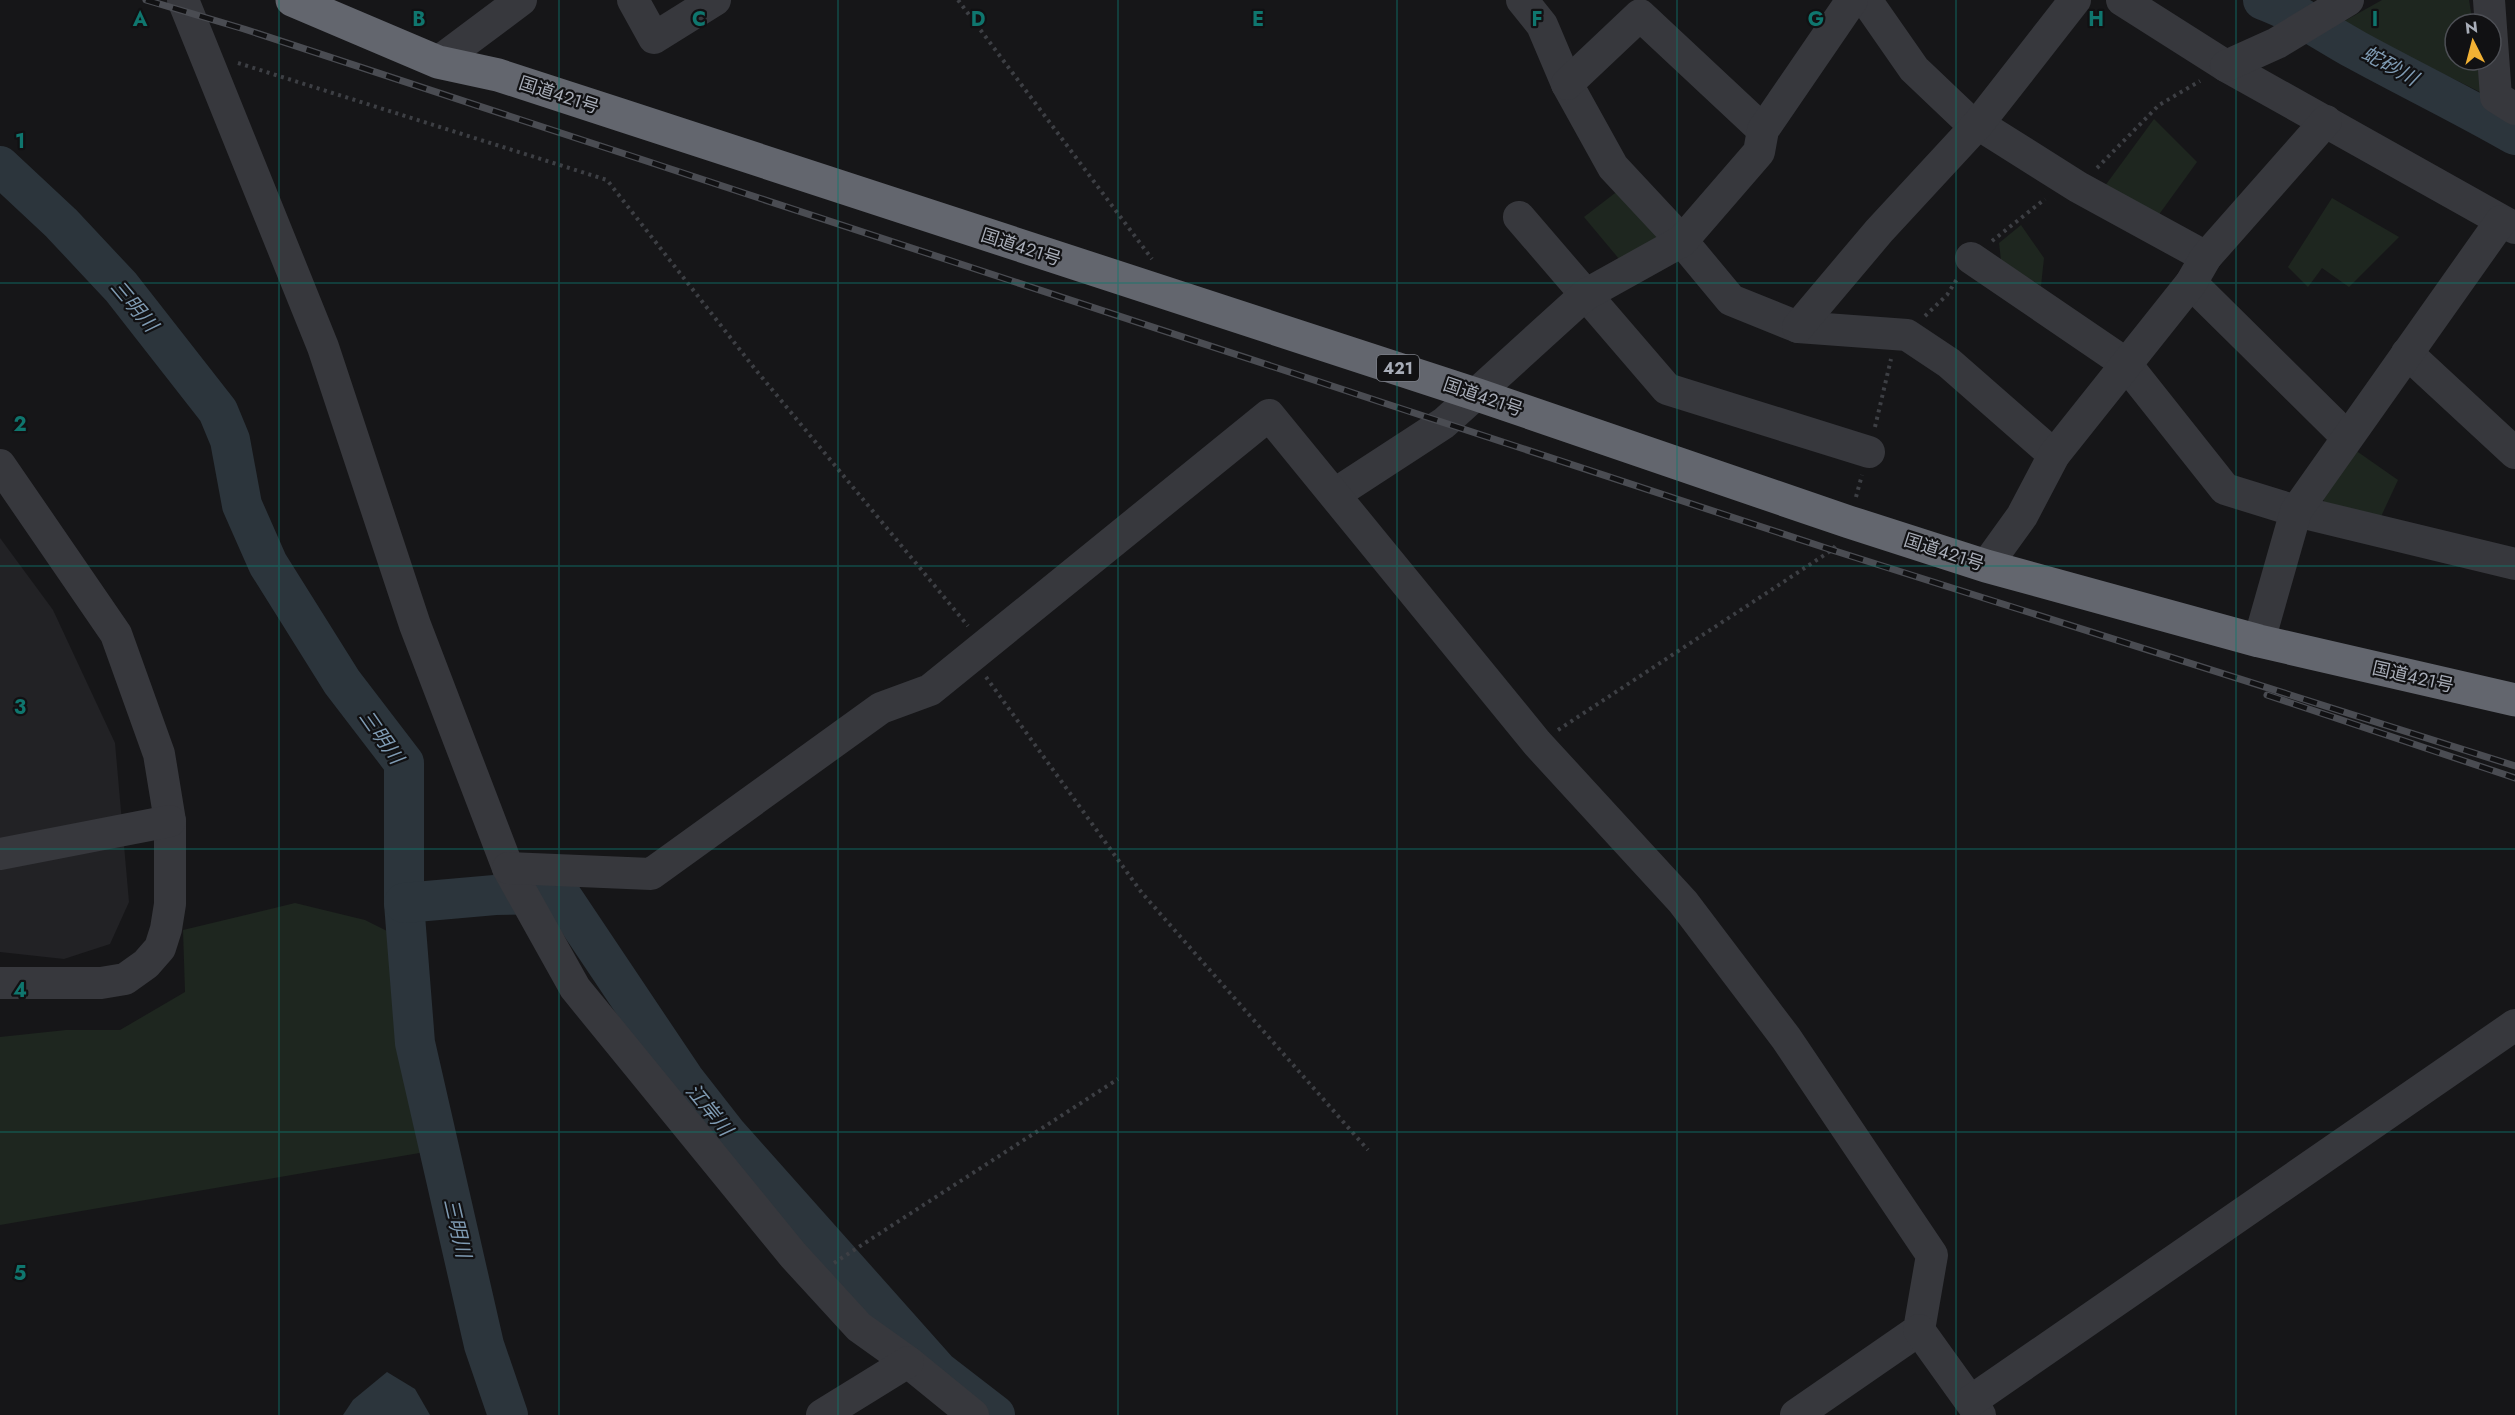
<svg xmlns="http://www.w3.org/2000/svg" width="2515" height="1415" font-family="Jost,'Noto Sans JP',sans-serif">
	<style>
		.built { fill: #222225 }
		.green { fill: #1e261f }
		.water { fill: #2c353c }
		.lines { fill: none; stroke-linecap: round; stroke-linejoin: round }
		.river { stroke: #2c353c; stroke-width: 40 }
		.path { stroke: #3d3f44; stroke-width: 4; stroke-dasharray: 3 4.5; stroke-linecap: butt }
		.minor { stroke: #37383d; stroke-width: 32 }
		.highway { stroke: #63666e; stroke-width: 33 }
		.rail-casing { stroke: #4a4c52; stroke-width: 7 }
		.rail { stroke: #111113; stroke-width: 4.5; stroke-dasharray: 14; stroke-linecap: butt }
		.grid { fill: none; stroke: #0f766e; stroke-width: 1.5; stroke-opacity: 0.55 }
		.labels { text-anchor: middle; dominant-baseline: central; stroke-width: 4.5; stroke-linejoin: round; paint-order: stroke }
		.shield { fill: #111113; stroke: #7b7e86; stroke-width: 1.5 }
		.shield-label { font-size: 16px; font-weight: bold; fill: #a8adb8 }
		.street-label { font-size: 18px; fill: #a8adb8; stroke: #111113 }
		.water-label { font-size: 20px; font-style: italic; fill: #7f9bb3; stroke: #111113 }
		.grid-label { font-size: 20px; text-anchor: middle; font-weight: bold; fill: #0f766e; stroke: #111113; stroke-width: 4.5; stroke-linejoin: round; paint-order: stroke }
	</style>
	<rect width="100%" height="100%" fill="#161618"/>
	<path class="built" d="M0,538L53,610L115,743L129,902L110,944L64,959L0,952Z"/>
	<g class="green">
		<path d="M2382,0H2469L2473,24H2455V60H2478L2484,94L2341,23Z"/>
		<path d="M2154,119L2197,162L2155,220L2102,190Z"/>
		<path d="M1619,190L1660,232L1656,249L1625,266L1584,217Z"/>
		<path d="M2332,198L2399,237L2349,287L2322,268L2308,287L2288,267Z"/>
		<path d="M2021,225L2044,258L2041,286L2001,260L1999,243Z"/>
		<path d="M2355,450L2398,480L2378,523L2327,510L2322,496Z"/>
		<path d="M295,903L365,920L399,937L407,1046L431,1151L0,1225V1037L66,1030H120L185,992L183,930Z"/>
	</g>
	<path class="water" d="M387,1372L415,1389L430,1415H343L353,1400Z"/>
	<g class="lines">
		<g class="river">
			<path d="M2263,0C2296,12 2325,33 2356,50C2409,79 2463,105 2515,135"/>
			<path d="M0,166L61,223L121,287L218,411L230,440L242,505L268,564L342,682L404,763V903L415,1043L484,1345L508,1415"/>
			<path d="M404,903L495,895L560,894L684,1079L727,1134L938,1371L995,1415"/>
		</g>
		<g class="path">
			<path d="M958,0L1152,259"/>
			<path d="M238,63L607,180L755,369L968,626"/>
			<path d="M2097,168L2159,105L2200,81"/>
			<path d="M1992,241L2045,199"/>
			<path d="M1925,316L1947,295L1957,279"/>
			<path d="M1875,427L1891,359"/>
			<path d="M1856,497L1862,475"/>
			<path d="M986,677L1142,893L1368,1150"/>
			<path d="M1558,730L1832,550L1836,545"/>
			<path d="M834,1263L1118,1079"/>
		</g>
		<g class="minor">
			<path d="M183,0L323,347L415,625L508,868L575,988L793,1255L859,1327L908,1362L973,1415"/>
			<path d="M633,0L654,38L715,0"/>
			<path d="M1522,0L1542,25L1567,84L1613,167L1682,241L1731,300L1798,327L1907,335L1949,363L2054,455"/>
			<path d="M1866,0L1914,69L1975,127"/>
			<path d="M2122,0L2226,66L2515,228"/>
			<path d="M2489,0L2496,97L2515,109"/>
			<path d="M438,62L521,0"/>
			<path d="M2226,66L2277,43L2348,0"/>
			<path d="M1567,84L1640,15L1763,130"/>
			<path d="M1978,124L2078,187L2206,257"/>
			<path d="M1519,217L1667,389L1869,452"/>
			<path d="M1971,258L2125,363L2225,489L2296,511L2515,564"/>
			<path d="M2191,283L2347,437"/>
			<path d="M1798,327L1879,231L1978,124L2075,0"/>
			<path d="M2407,353L2515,453"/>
			<path d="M0,465L116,634L159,754L170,821V904L166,929L160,948L146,964L125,979L101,983H0"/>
			<path d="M1335,494L1444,423L1585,295L1682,241L1759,152L1763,130L1852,0"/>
			<path d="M1986,566L2022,516L2054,455L2191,283L2206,257L2326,121"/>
			<path d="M2259,641L2296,511L2501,221"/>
			<path d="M0,854L170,821"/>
			<path d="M508,868L651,874L881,708L930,690L1269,415L1537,743L1683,902L1786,1038L1932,1255L1919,1330L1796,1415"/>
			<path d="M1919,1330L1980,1415"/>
			<path d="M1971,1401L2515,1025"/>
			<path d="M822,1415L908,1362"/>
		</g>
		<path class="highway" d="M292,0L438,62L498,75L621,115L1478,395L1849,522L1986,566L2259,641L2515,700"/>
		<g class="rail-casing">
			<g id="rail">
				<path d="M146,0L244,29L1832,550L2515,766"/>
				<path d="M2267,695L2515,778"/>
			</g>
		</g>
		<use href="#rail" class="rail"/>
	</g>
	<path class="grid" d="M279,0V1415M559,0V1415M838,0V1415M1118,0V1415M1397,0V1415M1677,0V1415M1956,0V1415M2236,0V1415M0,283H2515M0,566H2515M0,849H2515M0,1132H2515"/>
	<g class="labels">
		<rect class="shield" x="1377" y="355" width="42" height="26" rx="4.5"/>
		<g class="shield-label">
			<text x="1398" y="368">421</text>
		</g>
		<g class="street-label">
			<text transform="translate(559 95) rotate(18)">国道421号</text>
			<text transform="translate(1021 247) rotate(18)">国道421号</text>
			<text transform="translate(1483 397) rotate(19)">国道421号</text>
			<text transform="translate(1944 552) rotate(18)">国道421号</text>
			<text transform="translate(2413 677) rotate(13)">国道421号</text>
		</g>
		<g class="water-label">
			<text transform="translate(2390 66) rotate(29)">蛇砂川</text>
			<text transform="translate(134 306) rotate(50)">三明川</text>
			<text transform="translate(381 737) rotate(55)">三明川</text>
			<text transform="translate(709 1110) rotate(51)">江岸川</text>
			<text transform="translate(457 1228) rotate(77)">三明川</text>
		</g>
	</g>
	<g class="grid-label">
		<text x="140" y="26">A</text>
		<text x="419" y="26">B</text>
		<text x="699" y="26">C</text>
		<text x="978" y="26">D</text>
		<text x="1258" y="26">E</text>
		<text x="1537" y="26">F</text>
		<text x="1816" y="26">G</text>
		<text x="2096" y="26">H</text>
		<text x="2375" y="26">I</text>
		<text x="20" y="148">1</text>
		<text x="20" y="431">2</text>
		<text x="20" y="714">3</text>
		<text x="20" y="997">4</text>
		<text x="20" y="1280">5</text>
	</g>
	<g transform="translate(2473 42) rotate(354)"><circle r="28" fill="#111113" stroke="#4d4f55" stroke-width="1.5"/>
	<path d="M0-4.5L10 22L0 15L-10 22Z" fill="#f2b134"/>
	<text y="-9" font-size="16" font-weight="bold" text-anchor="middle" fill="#a8adb8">N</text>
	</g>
</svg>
